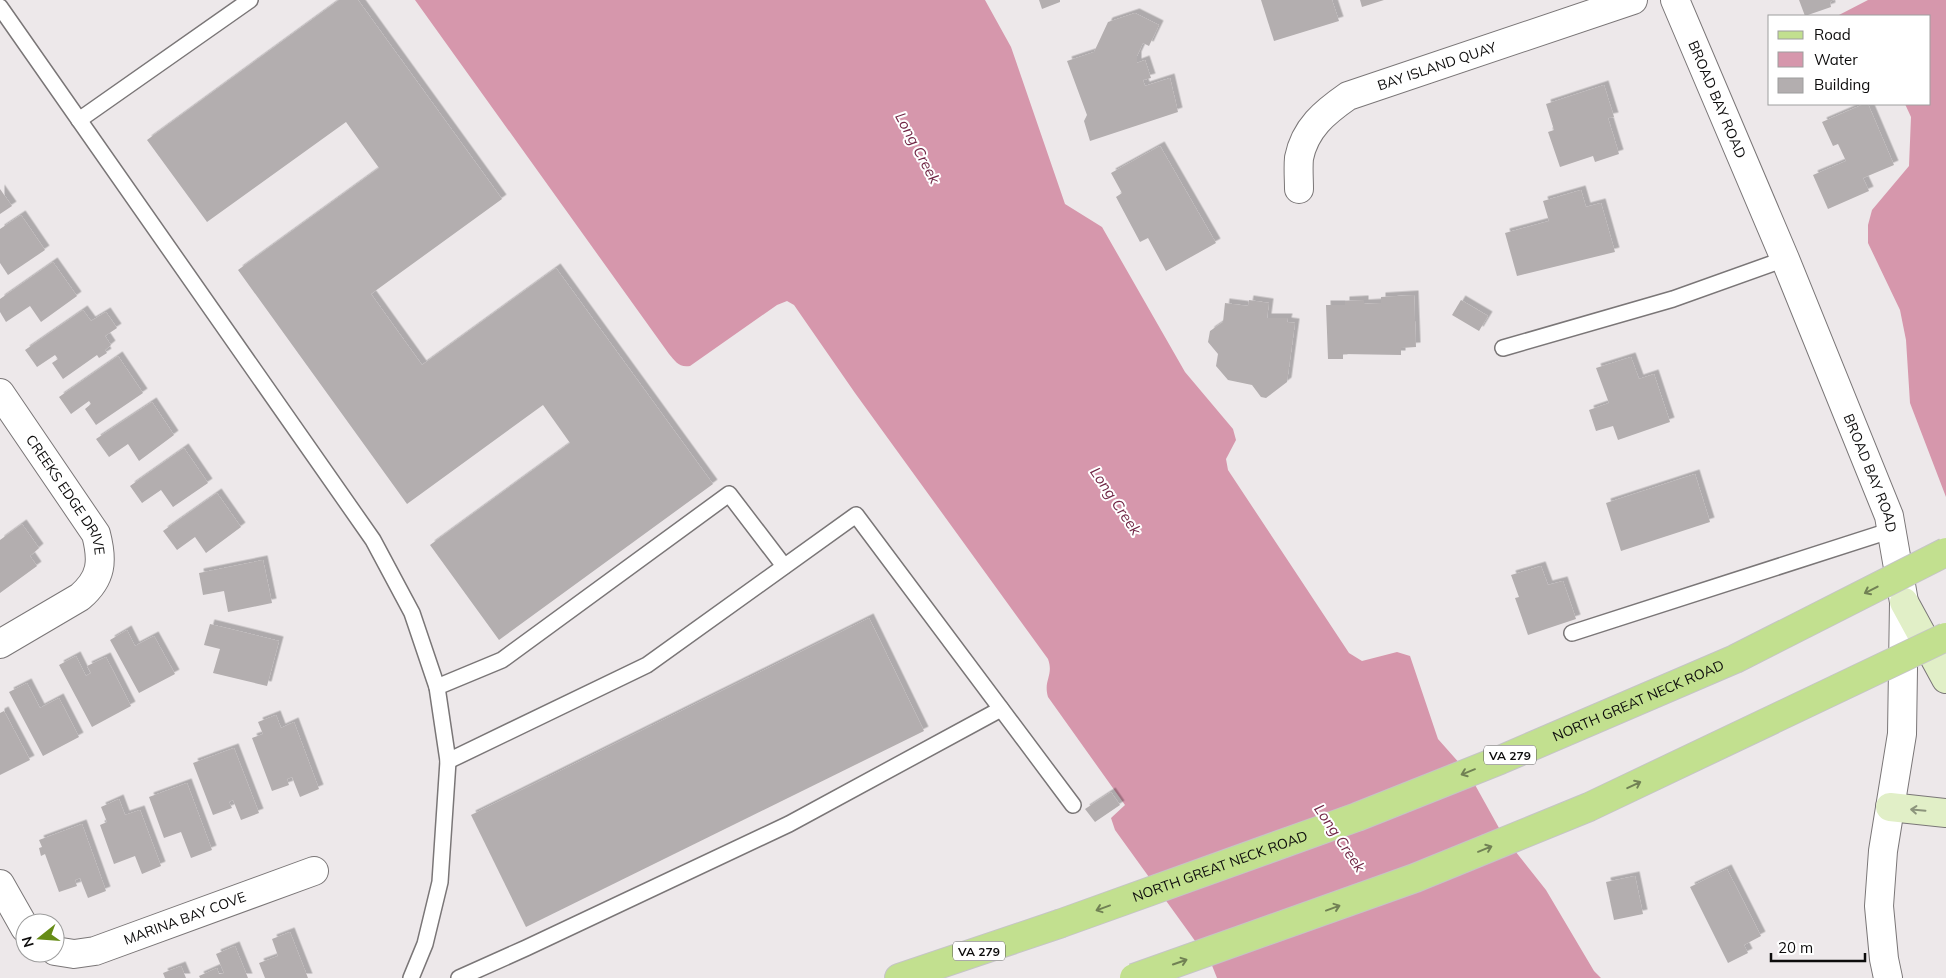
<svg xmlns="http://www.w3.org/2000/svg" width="1946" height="978" font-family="Mulish,sans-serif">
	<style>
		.water { fill: #d697ac }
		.building { fill: #b3aeaf; filter: url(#shadow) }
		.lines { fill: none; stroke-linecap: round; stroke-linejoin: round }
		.lane-casing { stroke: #7a7677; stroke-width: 18 }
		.street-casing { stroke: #7a7677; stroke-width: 30 }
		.secondary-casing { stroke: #7a7677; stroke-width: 30 }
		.primary-casing { stroke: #c5c5c5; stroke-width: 30 }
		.lane { stroke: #fff; stroke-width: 15 }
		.street { stroke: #fff; stroke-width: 28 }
		.secondary { stroke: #e1efc7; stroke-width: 28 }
		.primary { stroke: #c2e08f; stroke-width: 28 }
		.primary-bridge-casing { stroke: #c5c5c5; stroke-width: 30; stroke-linecap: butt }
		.primary-bridge { stroke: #c2e08f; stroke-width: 28 }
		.oneway { stroke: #718154 }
		.oneway2 { stroke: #8c947c }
		.labels { text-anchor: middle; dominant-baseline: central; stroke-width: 4; stroke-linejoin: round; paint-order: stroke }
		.shield { fill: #fff; stroke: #565555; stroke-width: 1 }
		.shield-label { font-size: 12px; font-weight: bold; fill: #0d0c0c }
		.street-label { font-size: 14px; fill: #0d0c0c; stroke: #fff }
		.water-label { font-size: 15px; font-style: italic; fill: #712645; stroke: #fff }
	</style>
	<defs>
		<filter id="shadow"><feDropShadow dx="4.5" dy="-4.5" stdDeviation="0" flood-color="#0004"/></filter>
	</defs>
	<rect width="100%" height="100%" fill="#ede8ea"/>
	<g class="water">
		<path d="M415,0H985L1011,47L1065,204L1102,227L1185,372L1233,429L1236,440L1226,459L1228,470L1349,653L1362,661L1397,652L1410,656L1438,739L1469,774L1504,837L1546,890L1594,971L1601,978H1217L1211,963L1115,830L1111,818L1125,805L1048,697C1043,680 1054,676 1048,659L855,393L794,305L787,301L777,305L690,366C679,368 675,361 669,354Z"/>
		<path d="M1868,0H1946V497L1910,403L1906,340L1900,310L1868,243V225L1872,210L1909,166L1911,117L1905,104H1930V16H1837Z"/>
	</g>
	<g class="building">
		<path d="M339,0H358L502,199L371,294L422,365L556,268L713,484L499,640L430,545L570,443L543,405L407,504L238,270L379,168L346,122L207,222L147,140Z"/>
		<path d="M1039,0H1060V2L1042,9Z"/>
		<path d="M1261,0H1332L1339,21L1274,41Z"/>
		<path d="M1360,0H1384L1362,7Z"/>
		<path d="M1799,0H1834L1830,2L1831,7L1805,16Z"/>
		<path d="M1135,13L1159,25L1149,46L1143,43L1137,56V63L1145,60L1151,78L1143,80L1145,86L1170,78L1178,112L1090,141L1084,121L1087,115L1067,61L1094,52L1108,22Z"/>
		<path d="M1604,85L1614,117L1608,118L1619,154L1595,162L1593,156L1560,167L1548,132L1554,130L1546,104Z"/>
		<path d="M1864,104H1868L1894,165L1863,178L1869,191L1828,209L1813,175L1846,161L1838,144L1833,146L1822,122Z"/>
		<path d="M1160,146L1216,243L1166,271L1148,238L1140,242L1116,197L1122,193L1111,173Z"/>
		<path d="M0,189L12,206L0,214Z"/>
		<path d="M1581,190L1586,207L1601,203L1615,252L1517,276L1505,233L1549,221L1543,201Z"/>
		<path d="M21,215L45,250L8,275L0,263V229Z"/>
		<path d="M53,262L77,296L41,322L30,306L6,322L0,312V299Z"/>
		<path d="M1414,295L1416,347L1401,348V355L1343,354V359H1328L1326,305H1345V301L1364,300V304L1381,303V297Z"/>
		<path d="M1249,300L1269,303L1267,318H1288L1287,322L1295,323L1287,382L1266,398L1261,397L1252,385L1228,380L1216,366L1218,354L1208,342L1210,331L1223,322L1225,303L1248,306Z"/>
		<path d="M1461,300L1488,316L1479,331L1452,315Z"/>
		<path d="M83,310L91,321L106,312L117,328L105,336L111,345L105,350L107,353L99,358L97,355L63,379L52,363L58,359L55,355L37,367L25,350Z"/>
		<path d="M118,356L143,393L96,425L85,409L91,404L89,401L71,414L59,397Z"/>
		<path d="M1631,357L1639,379L1654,374L1670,422L1618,440L1613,426L1596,431L1589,410L1609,403L1596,368Z"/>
		<path d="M152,402L174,435L139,461L128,444L109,457L96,439Z"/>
		<path d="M184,448L208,483L173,507L161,490L142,503L130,486Z"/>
		<path d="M1695,474L1710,522L1621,551L1606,503Z"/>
		<path d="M217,493L241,527L206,553L195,537L177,550L163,531Z"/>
		<path d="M22,524L39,548L30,556L37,566L0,593V540Z"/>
		<path d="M263,560L272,603L228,612L224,591L203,595L199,573Z"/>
		<path d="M1541,566L1548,585L1563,581L1576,619L1528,635L1515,598L1519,597L1511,575Z"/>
		<path d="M869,618L924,731L526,927L471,815Z"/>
		<path d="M210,624L279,641L267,686L213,673L220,649L204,645Z"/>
		<path d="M127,630L135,646L154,636L175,674L139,693L110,640Z"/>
		<path d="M76,656L86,676L91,673L87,666L106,657L131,706L92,727L59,665Z"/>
		<path d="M27,683L40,708L59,698L79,737L43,756L9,692Z"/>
		<path d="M4,711L30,760L0,775V713Z"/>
		<path d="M276,715L281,728L294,722L319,789L300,797L292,777L287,779L289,785L272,791L252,738L263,734L258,722Z"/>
		<path d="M234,748L259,813L241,820L233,800L229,802L232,808L213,815L193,763Z"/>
		<path d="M187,783L212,850L191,858L181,832L164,838L149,797Z"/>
		<path d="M1111,792L1120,805L1095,822L1085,809Z"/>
		<path d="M119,799L125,815L140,810L161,866L142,874L135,856L114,864L100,825L107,822L101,807Z"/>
		<path d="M82,824L106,891L88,898L80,878L75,880L77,886L59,892L45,854L41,856L39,848L42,847L39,840Z"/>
		<path d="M1727,869L1761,936L1744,945L1748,953L1728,963L1690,887Z"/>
		<path d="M1635,876L1643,914L1614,920L1606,882Z"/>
		<path d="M290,932L308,978H265L259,963L278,956L272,939Z"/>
		<path d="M235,946L248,978H200L199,976L217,968L219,974L224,973L216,954Z"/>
		<path d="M181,966L186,978H165L163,973Z"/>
	</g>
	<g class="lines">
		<g class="lane-casing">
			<g id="lane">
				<path d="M0,7L373,540L412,613L437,687L448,761L440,882L425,944L411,978"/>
				<path d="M79,120L250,0"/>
				<path d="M1503,348L1673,299L1785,259"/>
				<path d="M1572,633L1892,530"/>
				<path d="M437,687L502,660L729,494L784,566"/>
				<path d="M448,761L647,665L856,515L1073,805"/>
				<path d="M459,978L526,948L789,824L1001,709"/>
			</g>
		</g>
		<g class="street-casing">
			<g id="street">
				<path id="s1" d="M1675,0L1785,259L1889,516L1904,602L1902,734L1883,851L1879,906L1884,959L1888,978"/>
				<path id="s2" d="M1299,189C1299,179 1298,168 1299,158C1305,128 1325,112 1348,96L1633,0"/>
				<path id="s3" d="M0,393L96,534C103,561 102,578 80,597L0,644"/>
				<path d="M0,884L25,928"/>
				<path id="s4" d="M55,951L74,954L95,951L314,871"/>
			</g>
		</g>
		<g class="secondary-casing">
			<g id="secondary">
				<path d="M1904,602L1946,679"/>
				<path d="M1890,807L1946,813"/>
			</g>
		</g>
		<g class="primary-casing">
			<path id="primary" d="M899,978L1059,924"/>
		</g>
		<use href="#lane" class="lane"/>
		<use href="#street" class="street"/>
		<use href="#secondary" class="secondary"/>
		<use href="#primary" class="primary"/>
		<g class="primary-bridge-casing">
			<g id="primary-bridge">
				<path id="s5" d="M1059,924L1357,817L1500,760L1735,659L1946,552"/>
				<path d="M1134,978L1415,878L1589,807L1946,637"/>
			</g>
		</g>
		<use href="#primary-bridge" class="primary-bridge"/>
	</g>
	<defs><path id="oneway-shaft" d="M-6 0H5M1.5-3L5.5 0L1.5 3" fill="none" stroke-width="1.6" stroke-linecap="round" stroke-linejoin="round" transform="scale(1.25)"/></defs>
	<g class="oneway">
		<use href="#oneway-shaft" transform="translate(1871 590) rotate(153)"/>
		<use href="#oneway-shaft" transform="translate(1468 772) rotate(158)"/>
		<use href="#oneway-shaft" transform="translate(1634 785) rotate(-25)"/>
		<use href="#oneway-shaft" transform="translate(1485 849) rotate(-22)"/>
		<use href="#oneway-shaft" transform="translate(1103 908) rotate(160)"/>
		<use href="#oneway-shaft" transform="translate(1333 908) rotate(-20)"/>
		<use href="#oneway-shaft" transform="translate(1180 962) rotate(-19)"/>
	</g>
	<use class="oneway2" href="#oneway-shaft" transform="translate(1918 810) rotate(-175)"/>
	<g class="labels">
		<g class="shield">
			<rect x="1484" y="745.5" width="52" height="19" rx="4"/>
			<rect x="953" y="941.5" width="52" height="19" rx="4"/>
		</g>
		<g class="shield-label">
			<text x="1510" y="755">VA 279</text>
			<text x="979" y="951">VA 279</text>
		</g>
		<g class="street-label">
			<text stroke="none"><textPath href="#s2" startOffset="206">BAY ISLAND QUAY</textPath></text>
			<text stroke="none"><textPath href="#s1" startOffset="108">BROAD BAY ROAD</textPath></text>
			<text stroke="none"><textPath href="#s1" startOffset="512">BROAD BAY ROAD</textPath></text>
			<text stroke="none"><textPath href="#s3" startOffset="122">CREEKS EDGE DRIVE</textPath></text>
			<text stroke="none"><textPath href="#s5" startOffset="621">NORTH GREAT NECK ROAD</textPath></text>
			<text stroke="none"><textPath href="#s5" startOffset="171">NORTH GREAT NECK ROAD</textPath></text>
			<text stroke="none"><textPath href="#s4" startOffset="136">MARINA BAY COVE</textPath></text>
		</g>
		<g class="water-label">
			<text transform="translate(918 148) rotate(62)">Long Creek</text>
			<text transform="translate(1116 501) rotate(56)">Long Creek</text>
			<text transform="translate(1340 838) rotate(56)">Long Creek</text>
		</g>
	</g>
	<rect x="1768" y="15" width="162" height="90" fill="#ffffff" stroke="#9e9e9e"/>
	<rect x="1778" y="31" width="25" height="8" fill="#c2e08f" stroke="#9e9e9e"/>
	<text x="1814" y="40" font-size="15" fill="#0d0c0c">Road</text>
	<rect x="1778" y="52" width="25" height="15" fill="#d697ac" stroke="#9e9e9e"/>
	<text x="1814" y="65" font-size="15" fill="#0d0c0c">Water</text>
	<rect x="1778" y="78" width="25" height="15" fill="#b3aeaf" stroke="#9e9e9e"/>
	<text x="1814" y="90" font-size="15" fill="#0d0c0c">Building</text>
	<g transform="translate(40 938) rotate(253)"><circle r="24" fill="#ffffff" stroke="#9e9e9e"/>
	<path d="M0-4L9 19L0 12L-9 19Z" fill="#668c16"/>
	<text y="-8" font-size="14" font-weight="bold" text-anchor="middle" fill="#0d0c0c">N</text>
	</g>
	<path d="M1771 953v8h94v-8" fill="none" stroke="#0d0c0c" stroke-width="2.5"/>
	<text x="1778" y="953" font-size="15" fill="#0d0c0c" stroke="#ffffff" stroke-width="4" paint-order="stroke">20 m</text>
</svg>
